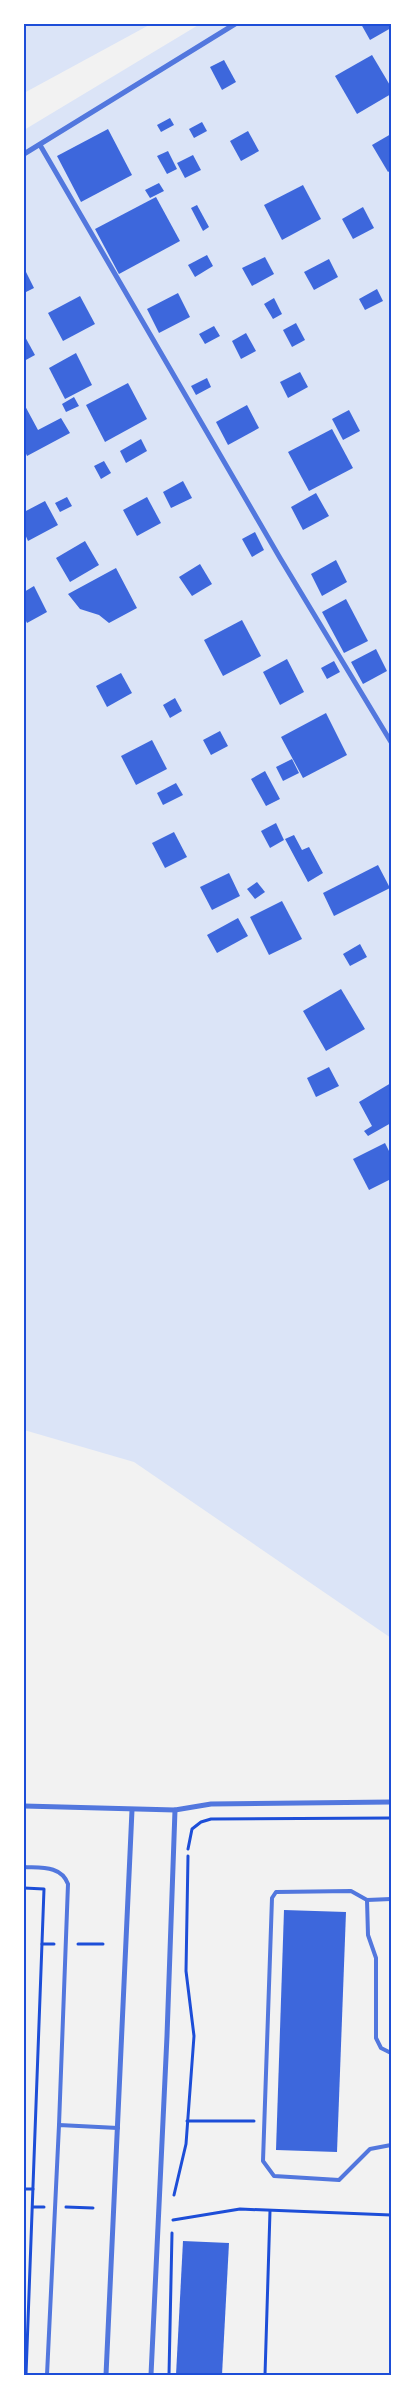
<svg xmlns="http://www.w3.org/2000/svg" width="415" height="2399" font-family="'Libre Baskerville',serif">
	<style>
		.green { fill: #dbe4f7 }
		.building { fill: #3d67dc }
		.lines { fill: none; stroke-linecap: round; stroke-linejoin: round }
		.path { stroke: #1d4ed8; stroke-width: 3 }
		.service { stroke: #5277de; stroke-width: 4 }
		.minor { stroke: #5277de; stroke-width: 5 }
		.neatline { fill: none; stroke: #1d4ed8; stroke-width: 2 }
	</style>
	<rect width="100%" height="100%" fill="#f2f2f2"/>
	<g class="green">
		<path d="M24,24H151L24,93Z"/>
		<path d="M200,24H391V1638L134,1462L24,1430V130Z"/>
	</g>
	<g class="building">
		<path d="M361,24H391V28L370,40Z"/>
		<path d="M372,55L391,87V94L357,114L335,76Z"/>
		<path d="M224,60L236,82L222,90L210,67Z"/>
		<path d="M170,118L174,125L161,132L157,125Z"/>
		<path d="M202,122L207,131L194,138L189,129Z"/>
		<path d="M108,129L132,175L81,202L57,156Z"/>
		<path d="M248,131L259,151L241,161L230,141Z"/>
		<path d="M391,134V170L388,172L372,145Z"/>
		<path d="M168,151L177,169L167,174L157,156Z"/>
		<path d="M193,155L201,170L185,178L177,163Z"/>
		<path d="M159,183L164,191L150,198L145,190Z"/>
		<path d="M303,185L321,219L282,240L264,205Z"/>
		<path d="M156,197L180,241L119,274L95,229Z"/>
		<path d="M197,205L209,227L203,231L191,208Z"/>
		<path d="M363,207L374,228L353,239L342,219Z"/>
		<path d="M207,255L213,266L195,277L188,265Z"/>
		<path d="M265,257L274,274L252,286L242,268Z"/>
		<path d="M329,259L338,277L314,290L304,272Z"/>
		<path d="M24,268L34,288L24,293Z"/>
		<path d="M377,289L383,301L365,310L359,299Z"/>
		<path d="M178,293L190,317L159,333L147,309Z"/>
		<path d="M80,296L95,324L63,341L48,313Z"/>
		<path d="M274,298L282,314L273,319L264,304Z"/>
		<path d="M296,323L305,340L292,347L283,330Z"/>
		<path d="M214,326L220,336L205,344L199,334Z"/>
		<path d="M246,333L256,351L241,359L232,341Z"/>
		<path d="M24,335L35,355L24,361Z"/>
		<path d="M76,353L92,385L65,399L49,368Z"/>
		<path d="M300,372L308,387L288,398L280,382Z"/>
		<path d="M207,378L211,387L196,395L191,386Z"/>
		<path d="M128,383L147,419L105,442L86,405Z"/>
		<path d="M74,397L79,406L66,412L62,404Z"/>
		<path d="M24,404L38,430L61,418L70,433L27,456L24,449Z"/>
		<path d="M247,405L259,428L228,445L216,422Z"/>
		<path d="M349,410L360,431L343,440L332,419Z"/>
		<path d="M332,429L353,468L309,491L288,452Z"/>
		<path d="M141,439L147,451L126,463L120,451Z"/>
		<path d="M104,461L111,473L101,479L94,466Z"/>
		<path d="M183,481L192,498L171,508L163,492Z"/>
		<path d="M316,493L329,516L303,530L291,507Z"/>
		<path d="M67,497L72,506L60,512L55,503Z"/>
		<path d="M147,497L161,523L137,536L123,510Z"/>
		<path d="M45,501L58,525L28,541L24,532V512Z"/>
		<path d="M255,532L264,550L252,557L242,539Z"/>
		<path d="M85,541L99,565L70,582L56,558Z"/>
		<path d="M336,560L347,582L322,596L311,574Z"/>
		<path d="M200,564L212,584L192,596L179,577Z"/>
		<path d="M116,568L137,608L109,623L99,615L80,609L68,594Z"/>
		<path d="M34,586L47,612L27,623L24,617V592Z"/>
		<path d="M346,599L368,641L344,653L322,612Z"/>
		<path d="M242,620L261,656L223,676L204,640Z"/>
		<path d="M376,649L387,671L363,684L351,662Z"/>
		<path d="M287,659L304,692L280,705L263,672Z"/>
		<path d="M334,661L340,672L327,679L321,668Z"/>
		<path d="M121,673L132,693L107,707L96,686Z"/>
		<path d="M175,698L182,711L170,718L163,705Z"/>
		<path d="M326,713L347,755L303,778L281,737Z"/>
		<path d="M220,731L228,746L211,755L203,740Z"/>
		<path d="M152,740L167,769L136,785L121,756Z"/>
		<path d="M292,759L299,773L283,781L276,767Z"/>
		<path d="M265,771L280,799L266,806L251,779Z"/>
		<path d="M176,783L183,795L163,805L157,793Z"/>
		<path d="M276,823L284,840L270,848L261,831Z"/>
		<path d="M174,832L187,857L165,868L152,843Z"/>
		<path d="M294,835L302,850L309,847L323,873L308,882L285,839Z"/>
		<path d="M378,865L390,888L334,916L323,893Z"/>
		<path d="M229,873L240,896L212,910L200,887Z"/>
		<path d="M257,882L265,892L255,899L247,889Z"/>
		<path d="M282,901L302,939L269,955L250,917Z"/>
		<path d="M238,918L248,936L217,953L207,935Z"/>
		<path d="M360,944L367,957L350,966L343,954Z"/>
		<path d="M341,989L365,1029L326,1051L303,1011Z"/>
		<path d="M329,1067L339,1086L316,1097L307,1078Z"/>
		<path d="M391,1083V1123L368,1136L364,1131L372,1126L359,1102Z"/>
		<path d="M385,1143L391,1155V1179L369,1190L353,1159Z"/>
		<path d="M284,1910L346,1912L337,2152L276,2150Z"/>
		<path d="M183,2241L229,2243L222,2375H176Z"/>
	</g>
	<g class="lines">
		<g class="path">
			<path d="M188,1849L192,1829L201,1822L211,1819L391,1818"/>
			<path d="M24,1888L44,1889L26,2375"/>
			<path d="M42,1944H54"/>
			<path d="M78,1944H103"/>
			<path d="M187,2121H254"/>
			<path d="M24,2189H33"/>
			<path d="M174,2195L186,2144L194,2036L186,1971L188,1856"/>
			<path d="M33,2207H44"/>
			<path d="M66,2207L93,2208"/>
			<path d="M173,2220L240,2209L391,2215"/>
			<path d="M169,2375L172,2233"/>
			<path d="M265,2375L270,2211"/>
		</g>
		<g class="service">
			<path d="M24,1867C40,1868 61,1865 68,1884L59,2125"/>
			<path d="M391,1899L367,1900L351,1891L276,1892L272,1898L263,2161L274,2176L339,2180L370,2149L391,2145"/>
			<path d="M367,1900L368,1935L376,1958V2038L381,2048L391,2053"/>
			<path d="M47,2375L59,2125L118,2128"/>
		</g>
		<g class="minor">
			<path d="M40,145L280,558L391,742"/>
			<path d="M24,154L235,24"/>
			<path d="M24,1806L175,1810L211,1804L391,1802"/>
			<path d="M106,2375L132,1810"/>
			<path d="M151,2375L167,2036L175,1810"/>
		</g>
	</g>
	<rect width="415" height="2399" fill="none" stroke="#ffffff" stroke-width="50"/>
	<rect x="25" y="25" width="365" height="2349" class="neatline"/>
</svg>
